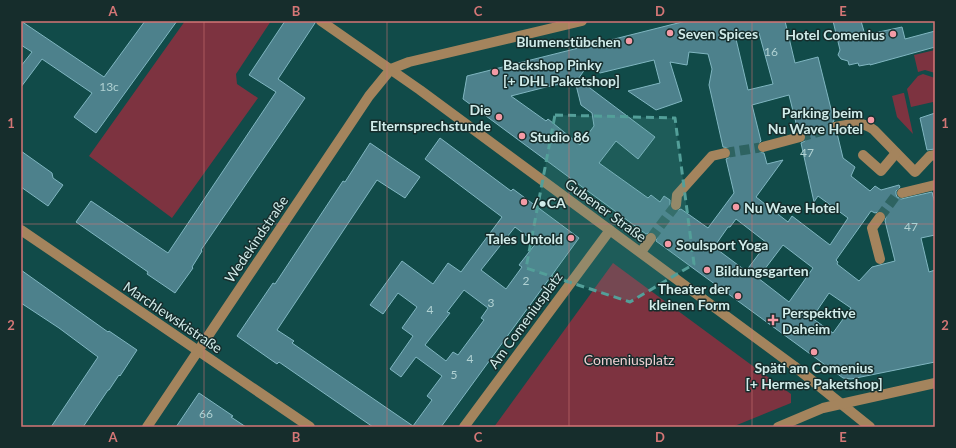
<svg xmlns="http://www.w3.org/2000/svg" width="956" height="448" font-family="Lato,sans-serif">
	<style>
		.green { fill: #7d3340 }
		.building { fill: #4d818c; stroke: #80b6c1; fill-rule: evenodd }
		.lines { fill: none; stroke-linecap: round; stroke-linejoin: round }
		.minor-tunnel { stroke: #2e6361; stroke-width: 10; stroke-dasharray: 10 5; stroke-linecap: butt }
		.minor { stroke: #a4845d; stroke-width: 10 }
		.marked { fill: #539f99; fill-opacity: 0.2; stroke: #539f99; stroke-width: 3; stroke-dasharray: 8 5; stroke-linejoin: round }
		.grid { fill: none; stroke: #d47676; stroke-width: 1; stroke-opacity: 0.55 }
		.poi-dot { fill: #f49aa5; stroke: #162d2c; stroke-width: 1.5 }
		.labels { text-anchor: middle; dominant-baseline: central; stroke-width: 3; stroke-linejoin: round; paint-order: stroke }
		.number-label { font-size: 12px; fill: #b0d1d2 }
		.poi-label { font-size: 14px; font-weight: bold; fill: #d1ecea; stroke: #162d2c; text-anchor: start }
		.street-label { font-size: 14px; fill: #d1ecea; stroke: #162d2c }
		.park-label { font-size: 14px; fill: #efcfd2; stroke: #162d2c }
		.neatline { fill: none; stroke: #d47676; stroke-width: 1.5 }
		.grid-label { font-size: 13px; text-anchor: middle; font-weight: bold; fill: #d47676 }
	</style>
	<rect width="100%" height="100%" fill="#114b49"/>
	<g class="green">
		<path d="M185,21H271L236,74L237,84L258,98L172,218L89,156Z"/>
		<path d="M935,50V73L925,70L918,72L914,55Z"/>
		<path d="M923,74L935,78V106H934L933,102L911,107L907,89L918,76Z"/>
		<path d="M903,93H904L913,134L897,117L892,96Z"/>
		<path d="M613,263L791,394V403L732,427H494Z"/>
	</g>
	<g class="building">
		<path d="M21,21L104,77L145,21H177L96,133L74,117L92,93L42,59L21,87V66L32,52L21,45Z"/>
		<path d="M285,21H315V23L278,79L305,98L201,250L202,251L192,267L193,268L175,293L147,274L148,272L76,222L91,201L168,253L276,92L249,75Z"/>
		<path d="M686,21H785L795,63L818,57L834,121L829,125V129L833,133H837L843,158L855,167L851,176L870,191L875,186L881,190L899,185L900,187L896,191V194L897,197L901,199L932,192L935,203V235L921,238L929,272L935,270V362L851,379L843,378L656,241L657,238L655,233L651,232L646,234L463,99L467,76ZM759,33L773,84L748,90L736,39ZM689,52L708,54L712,69L709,85L723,147L729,148L731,152L730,157L726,159L734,193L708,228L681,209L676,211L672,210L670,207V200L664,196L660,202L651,195L648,198L599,163L616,141L638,159L655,137L578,79L588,65L600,73L654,60L660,83L628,91L656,110L682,101L670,62L687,65ZM575,81L581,105L592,113L594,126L580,145L548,119L546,121L511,96L546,87ZM789,95L798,131L804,132L806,136L805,141L801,143L814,202L818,196L848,218L830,245L792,216L788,222L756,197L783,160L767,164L764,153L759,152L757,149V145L761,141L752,105ZM871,211L875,213L881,211L886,214V217L885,221L895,261L872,267L859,281L837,264L838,262L836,260ZM736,219L767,243L746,271L714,247L728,227H730ZM783,245L813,268L789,302L758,278ZM829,293L851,308L833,333L812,318Z"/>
		<path d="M833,21H861L865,35L902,27L905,39L935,31V47L870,65V64L859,66L858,63L849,65L848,61L841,59L838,55L840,50Z"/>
		<path d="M935,113V149L927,150L920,118Z"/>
		<path d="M440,138L511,191L513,189L579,238L441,427H373L279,362L277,364L237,336L273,283L275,284L343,181L345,182L370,143L420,177L405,198L377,180L277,330L294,341L292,343L413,426L432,400L427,396L442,376L416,357L401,377L390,369L413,336L402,328L417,307L398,293L383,314L370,305L402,261L433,284L448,263L461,272L502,217L425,159ZM515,227L536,243L519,265L522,267L506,289L481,270ZM464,290L488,308L481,318L484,320L458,355L453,352L446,361L425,345L450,313L447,312Z"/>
		<path d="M21,151L52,173L53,178L63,185L48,206L21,187Z"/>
		<path d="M21,270L108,332L109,331L137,350L120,376L119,375L109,390H108L83,427H51L98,357L59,328L21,303Z"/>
		<path d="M199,393L233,416L231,417L246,427H176Z"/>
	</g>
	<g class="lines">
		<g class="minor-tunnel">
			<path d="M800,137L835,127"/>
			<path d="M725,153L763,147"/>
			<path d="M880,217L897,194L902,193"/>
			<path d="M651,238L676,205"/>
		</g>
		<g class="minor">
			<path d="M321,21L420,90L794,366L870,427"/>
			<path d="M835,127C850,124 862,120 874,130L915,172L930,156L935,155"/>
			<path d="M763,147L800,137"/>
			<path d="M863,155L881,171L896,153"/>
			<path d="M902,193L935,185"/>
			<path d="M676,205L677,195L712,156L725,153"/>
			<path d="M21,230L310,427"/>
			<path d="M641,252L651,238"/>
			<path d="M880,259L872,228L880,217"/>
			<path d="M147,427L349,126L369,96L391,69L409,62L582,21"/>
			<path d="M464,427L610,230"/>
			<path d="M778,427L823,408L935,383"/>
		</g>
	</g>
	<path class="marked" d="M555,115L675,118L694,264L630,302L526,268Z"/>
	<path class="grid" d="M204,21V427M387,21V427M569,21V427M752,21V427M21,224H935"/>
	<g class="poi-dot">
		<circle cx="670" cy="33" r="4"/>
		<circle cx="893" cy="34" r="4"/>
		<circle cx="629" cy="41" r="4"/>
		<circle cx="495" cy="72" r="4"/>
		<circle cx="499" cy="117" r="4"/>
		<circle cx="871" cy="120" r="4"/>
		<circle cx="522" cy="136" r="4"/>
		<circle cx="524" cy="202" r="4"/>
		<circle cx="736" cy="207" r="4"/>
		<circle cx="571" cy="238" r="4"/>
		<circle cx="668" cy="244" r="4"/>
		<circle cx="707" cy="270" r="4"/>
		<circle cx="738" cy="296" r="4"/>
		<path d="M771 314h4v4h4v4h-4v4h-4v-4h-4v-4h4z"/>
		<circle cx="814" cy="352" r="4"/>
	</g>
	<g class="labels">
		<g class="number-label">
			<text x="771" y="51">16</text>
			<text x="109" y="86">13c</text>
			<text x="807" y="152">47</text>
			<text x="911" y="226">47</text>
			<text x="526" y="280">2</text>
			<text x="491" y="302">3</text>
			<text x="430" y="309">4</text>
			<text x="470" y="358">4</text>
			<text x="454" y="374">5</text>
			<text x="206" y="413">66</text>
		</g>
		<g class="poi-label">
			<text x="678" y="33">Seven Spices</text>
			<text x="885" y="34" text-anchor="end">Hotel Comenius</text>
			<text x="621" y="41" text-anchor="end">Blumenstübchen</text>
			<text x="503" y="64">Backshop Pinky<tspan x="503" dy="16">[+ DHL Paketshop]</tspan></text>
			<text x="491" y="109" text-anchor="end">Die<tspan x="491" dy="16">Elternsprechstunde</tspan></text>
			<text x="863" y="112" text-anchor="end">Parking beim<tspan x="863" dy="16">Nu Wave Hotel</tspan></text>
			<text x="530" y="136">Studio 86</text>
			<text x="532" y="202">/•CA</text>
			<text x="744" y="207">Nu Wave Hotel</text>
			<text x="563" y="238" text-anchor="end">Tales Untold</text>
			<text x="676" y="244">Soulsport Yoga</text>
			<text x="715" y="270">Bildungsgarten</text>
			<text x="730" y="288" text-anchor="end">Theater der<tspan x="730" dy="16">kleinen Form</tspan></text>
			<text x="782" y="312">Perspektive<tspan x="782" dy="16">Daheim</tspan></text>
			<text x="814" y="367" text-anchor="middle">Späti am Comenius<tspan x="814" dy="16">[+ Hermes Paketshop]</tspan></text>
		</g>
		<g class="street-label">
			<text transform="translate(606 210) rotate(36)">Gubener Straße</text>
			<text transform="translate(256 239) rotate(-56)">Wedekindstraße</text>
			<text transform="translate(173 317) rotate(34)">Marchlewskistraße</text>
			<text transform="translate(525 320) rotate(-54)">Am Comeniusplatz</text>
		</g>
		<g class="park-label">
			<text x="629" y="359">Comeniusplatz</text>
		</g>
	</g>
	<rect width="956" height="448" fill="none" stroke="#162d2c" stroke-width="44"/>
	<rect x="22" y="22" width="912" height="404" class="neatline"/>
	<g class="grid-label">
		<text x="113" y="16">A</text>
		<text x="296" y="16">B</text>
		<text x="478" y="16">C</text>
		<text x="660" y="16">D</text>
		<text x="843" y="16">E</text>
		<text x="11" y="128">1</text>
		<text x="945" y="128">1</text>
		<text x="11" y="330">2</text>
		<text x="945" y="330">2</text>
		<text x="113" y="442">A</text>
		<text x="296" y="442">B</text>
		<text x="478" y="442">C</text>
		<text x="660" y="442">D</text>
		<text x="843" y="442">E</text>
	</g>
</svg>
